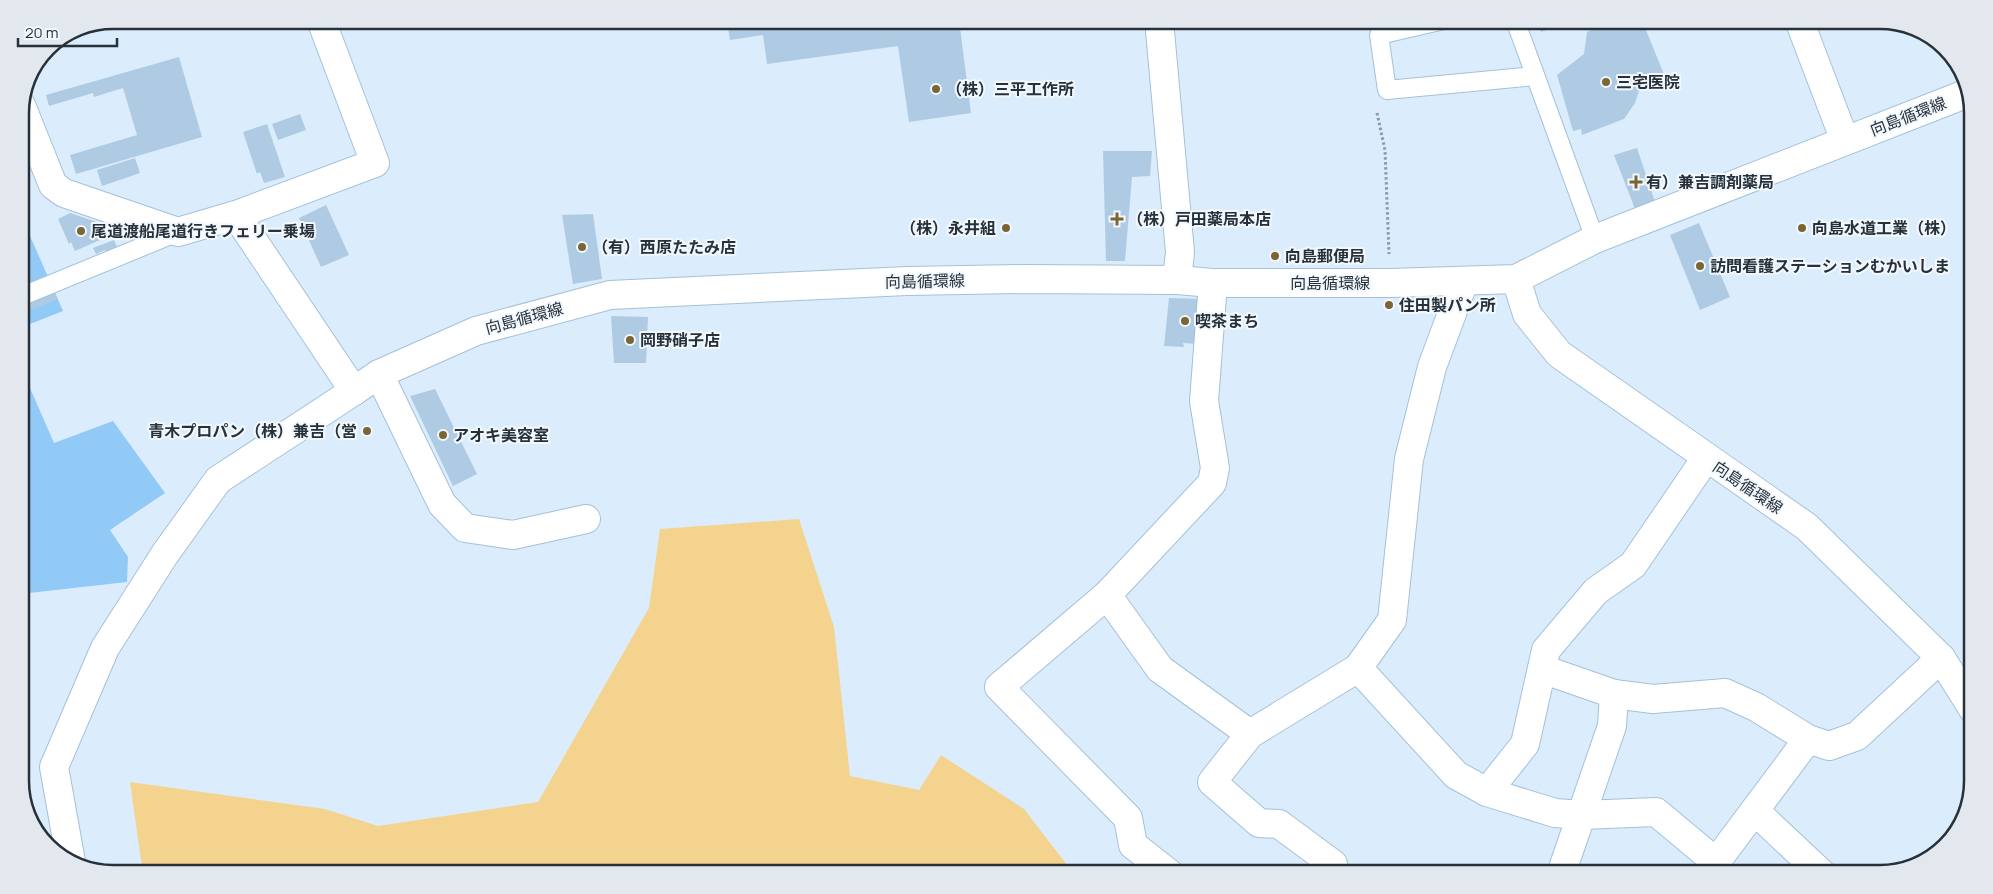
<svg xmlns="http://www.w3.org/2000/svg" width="1993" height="894" font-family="Manrope,'Noto Sans JP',sans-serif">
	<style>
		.green { fill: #f3d38d }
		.water { fill: #92caf7 }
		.building { fill: #aecbe3 }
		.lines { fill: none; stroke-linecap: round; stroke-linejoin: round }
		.service-casing { stroke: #a4c1d8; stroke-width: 20 }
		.minor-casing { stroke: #a4c1d8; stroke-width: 30 }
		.tertiary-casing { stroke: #a4c1d8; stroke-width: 30 }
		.secondary-casing { stroke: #a4c1d8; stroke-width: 30 }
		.path { stroke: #8b9aa7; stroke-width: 3; stroke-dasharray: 2.5 2.5; stroke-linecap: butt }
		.service { stroke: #fff; stroke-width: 18 }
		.minor { stroke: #fff; stroke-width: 28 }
		.tertiary { stroke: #fff; stroke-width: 28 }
		.secondary { stroke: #fff; stroke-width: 28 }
		.poi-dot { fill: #7a6535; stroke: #f2f8fd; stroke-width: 2 }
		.labels { text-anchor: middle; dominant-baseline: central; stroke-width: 4; stroke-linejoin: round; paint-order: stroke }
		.poi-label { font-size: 16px; font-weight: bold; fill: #26313a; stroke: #f2f8fd; text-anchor: start }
		.street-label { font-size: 16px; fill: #26313a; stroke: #f2f8fd }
		.rim { fill: none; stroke: #26313a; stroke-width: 2.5 }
	</style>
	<rect width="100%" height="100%" fill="#dbedfc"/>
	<path class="green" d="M799,519L834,627L850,776L919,790L941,755L1024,809L1074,874H143L130,782L325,809L378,826L538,802L649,608L660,529Z"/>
	<g class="water">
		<path d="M20,213L63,311L20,328Z"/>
		<path d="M20,365L54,443L113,421L165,493L110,530L128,557L127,582L20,594Z"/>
		<path d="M20,752L33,825L20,788Z"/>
	</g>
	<g class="building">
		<path d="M727,20H959L971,113L909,122L898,46L767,64L763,35L730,40Z"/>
		<path d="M1537,20H1573L1541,32Z"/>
		<path d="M1613,20H1642L1665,77L1640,88L1635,103L1624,119L1582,135L1581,129L1573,131L1557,75L1584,54L1587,32Z"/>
		<path d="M179,57L202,137L76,174L70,155L137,135L123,88L94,97L93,93L49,106L46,95Z"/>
		<path d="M300,114L306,130L278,140L272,124Z"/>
		<path d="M267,124L285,177L264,183L260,172L257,174L243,132Z"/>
		<path d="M1637,148L1657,208L1637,214L1614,155Z"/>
		<path d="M1103,151H1152L1150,176L1132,177L1125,261H1106Z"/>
		<path d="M135,158L140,173L102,186L97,170Z"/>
		<path d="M326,205L349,255L321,267L299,218Z"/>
		<path d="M70,213L97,222L101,230L96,232L100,240L75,251L71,242L69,244L58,219Z"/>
		<path d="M593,214L602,279L573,284L562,215Z"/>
		<path d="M1699,223L1730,297L1700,310L1670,235Z"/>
		<path d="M114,240L117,247L106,252L105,250L96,254L93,248Z"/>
		<path d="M55,293L58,299L20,314V307Z"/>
		<path d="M1169,298L1205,299L1200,344L1183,343L1184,347L1164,346Z"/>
		<path d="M611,316L648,317L646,363H614Z"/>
		<path d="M435,389L477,474L453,486L410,396Z"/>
	</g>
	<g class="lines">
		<g class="service-casing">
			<g id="service">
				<path d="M1444,20L1379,35L1387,90L1535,76"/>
				<path d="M1515,20L1595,239"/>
				<path d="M20,297L178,232"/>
			</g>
		</g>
		<g class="minor-casing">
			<g id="minor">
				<path d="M1159,20L1180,252L1177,280"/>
				<path d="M1799,20L1845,141"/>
				<path d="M21,105L53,185L64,193L178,232L236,215L375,163L321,20"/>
				<path d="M1464,281L1432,367L1409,459L1392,620L1358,668L1456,775L1487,792L1525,744L1546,650L1596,591L1633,565L1706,458"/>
				<path d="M1213,283L1204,401L1215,468L1212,483L1107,595L1160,669L1250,734"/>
				<path d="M379,374L442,504L465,528L513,535L586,519"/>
				<path d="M1107,595L999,687L1128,818L1133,845L1170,874"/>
				<path d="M1542,669L1614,694L1653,699L1725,693L1756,707L1808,739L1829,746L1857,736L1941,658"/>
				<path d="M1487,792L1555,813L1582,815L1656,812L1716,862"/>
				<path d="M1755,811L1822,874"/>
				<path d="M71,862L54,767L105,648L165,554L218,480L354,391"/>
				<path d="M1333,864L1279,824L1259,823L1212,782L1250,734L1358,668"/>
				<path d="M1561,874L1612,726L1614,694"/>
				<path d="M1712,874L1716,862L1808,739"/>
			</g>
		</g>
		<g class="tertiary-casing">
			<path id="tertiary" d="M236,215L354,391"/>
		</g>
		<g class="secondary-casing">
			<g id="secondary">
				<path d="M1516,279L1527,314L1559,354L1807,527L1941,658L1973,709"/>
				<path d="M354,391L379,374L476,331L610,295L907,281L1025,279L1177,280L1213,283H1391L1516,279L1595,239L1968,93"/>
			</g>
		</g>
		<path class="path" d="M1377,113L1385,150L1389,254"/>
		<use href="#service" class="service"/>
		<use href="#minor" class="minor"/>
		<use href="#tertiary" class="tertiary"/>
		<use href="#secondary" class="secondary"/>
	</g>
	<g class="poi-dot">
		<circle cx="1606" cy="82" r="5"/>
		<circle cx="936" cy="89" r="5"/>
		<path d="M1633.5 174.5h5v5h5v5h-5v5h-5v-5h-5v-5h5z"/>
		<path d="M1114.5 211.5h5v5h5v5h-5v5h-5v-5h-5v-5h5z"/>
		<circle cx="1006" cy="228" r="5"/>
		<circle cx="1802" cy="228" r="5"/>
		<circle cx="81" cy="231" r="5"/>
		<circle cx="582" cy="247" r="5"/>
		<circle cx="1275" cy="256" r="5"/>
		<circle cx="1700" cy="266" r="5"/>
		<circle cx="1389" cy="305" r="5"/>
		<circle cx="1185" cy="321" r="5"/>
		<circle cx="630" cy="340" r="5"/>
		<circle cx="367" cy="431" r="5"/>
		<circle cx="443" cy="435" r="5"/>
	</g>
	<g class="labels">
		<g class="poi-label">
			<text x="1616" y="82">三宅医院</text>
			<text x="946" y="89">（株）三平工作所</text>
			<text x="1646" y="182">有）兼吉調剤薬局</text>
			<text x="1127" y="219">（株）戸田薬局本店</text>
			<text x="996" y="228" text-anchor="end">（株）永井組</text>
			<text x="1812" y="228">向島水道工業（株）</text>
			<text x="91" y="231">尾道渡船尾道行きフェリー乗場</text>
			<text x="592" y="247">（有）西原たたみ店</text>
			<text x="1285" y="256">向島郵便局</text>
			<text x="1710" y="266">訪問看護ステーションむかいしま</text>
			<text x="1399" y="305">住田製パン所</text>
			<text x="1195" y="321">喫茶まち</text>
			<text x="640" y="340">岡野硝子店</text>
			<text x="357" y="431" text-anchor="end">青木プロパン（株）兼吉（営</text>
			<text x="453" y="435">アオキ美容室</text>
		</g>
		<g class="street-label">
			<text transform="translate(1908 116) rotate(-21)">向島循環線</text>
			<text transform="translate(925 281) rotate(-1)">向島循環線</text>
			<text x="1330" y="283">向島循環線</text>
			<text transform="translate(524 318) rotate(-15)">向島循環線</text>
			<text transform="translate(1748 487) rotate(34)">向島循環線</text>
		</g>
	</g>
	<path d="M0 0H1993V894H0ZM113 29H1880A84 84 0 0 1 1964 113V781A84 84 0 0 1 1880 865H113A84 84 0 0 1 29 781V113A84 84 0 0 1 113 29Z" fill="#e2e8ed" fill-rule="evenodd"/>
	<path class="rim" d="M113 29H1880A84 84 0 0 1 1964 113V781A84 84 0 0 1 1880 865H113A84 84 0 0 1 29 781V113A84 84 0 0 1 113 29Z"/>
	<path d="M18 38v8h99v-8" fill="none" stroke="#26313a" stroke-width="2.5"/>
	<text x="25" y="38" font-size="15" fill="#26313a" stroke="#f2f8fd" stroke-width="4" paint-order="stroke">20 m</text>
</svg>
